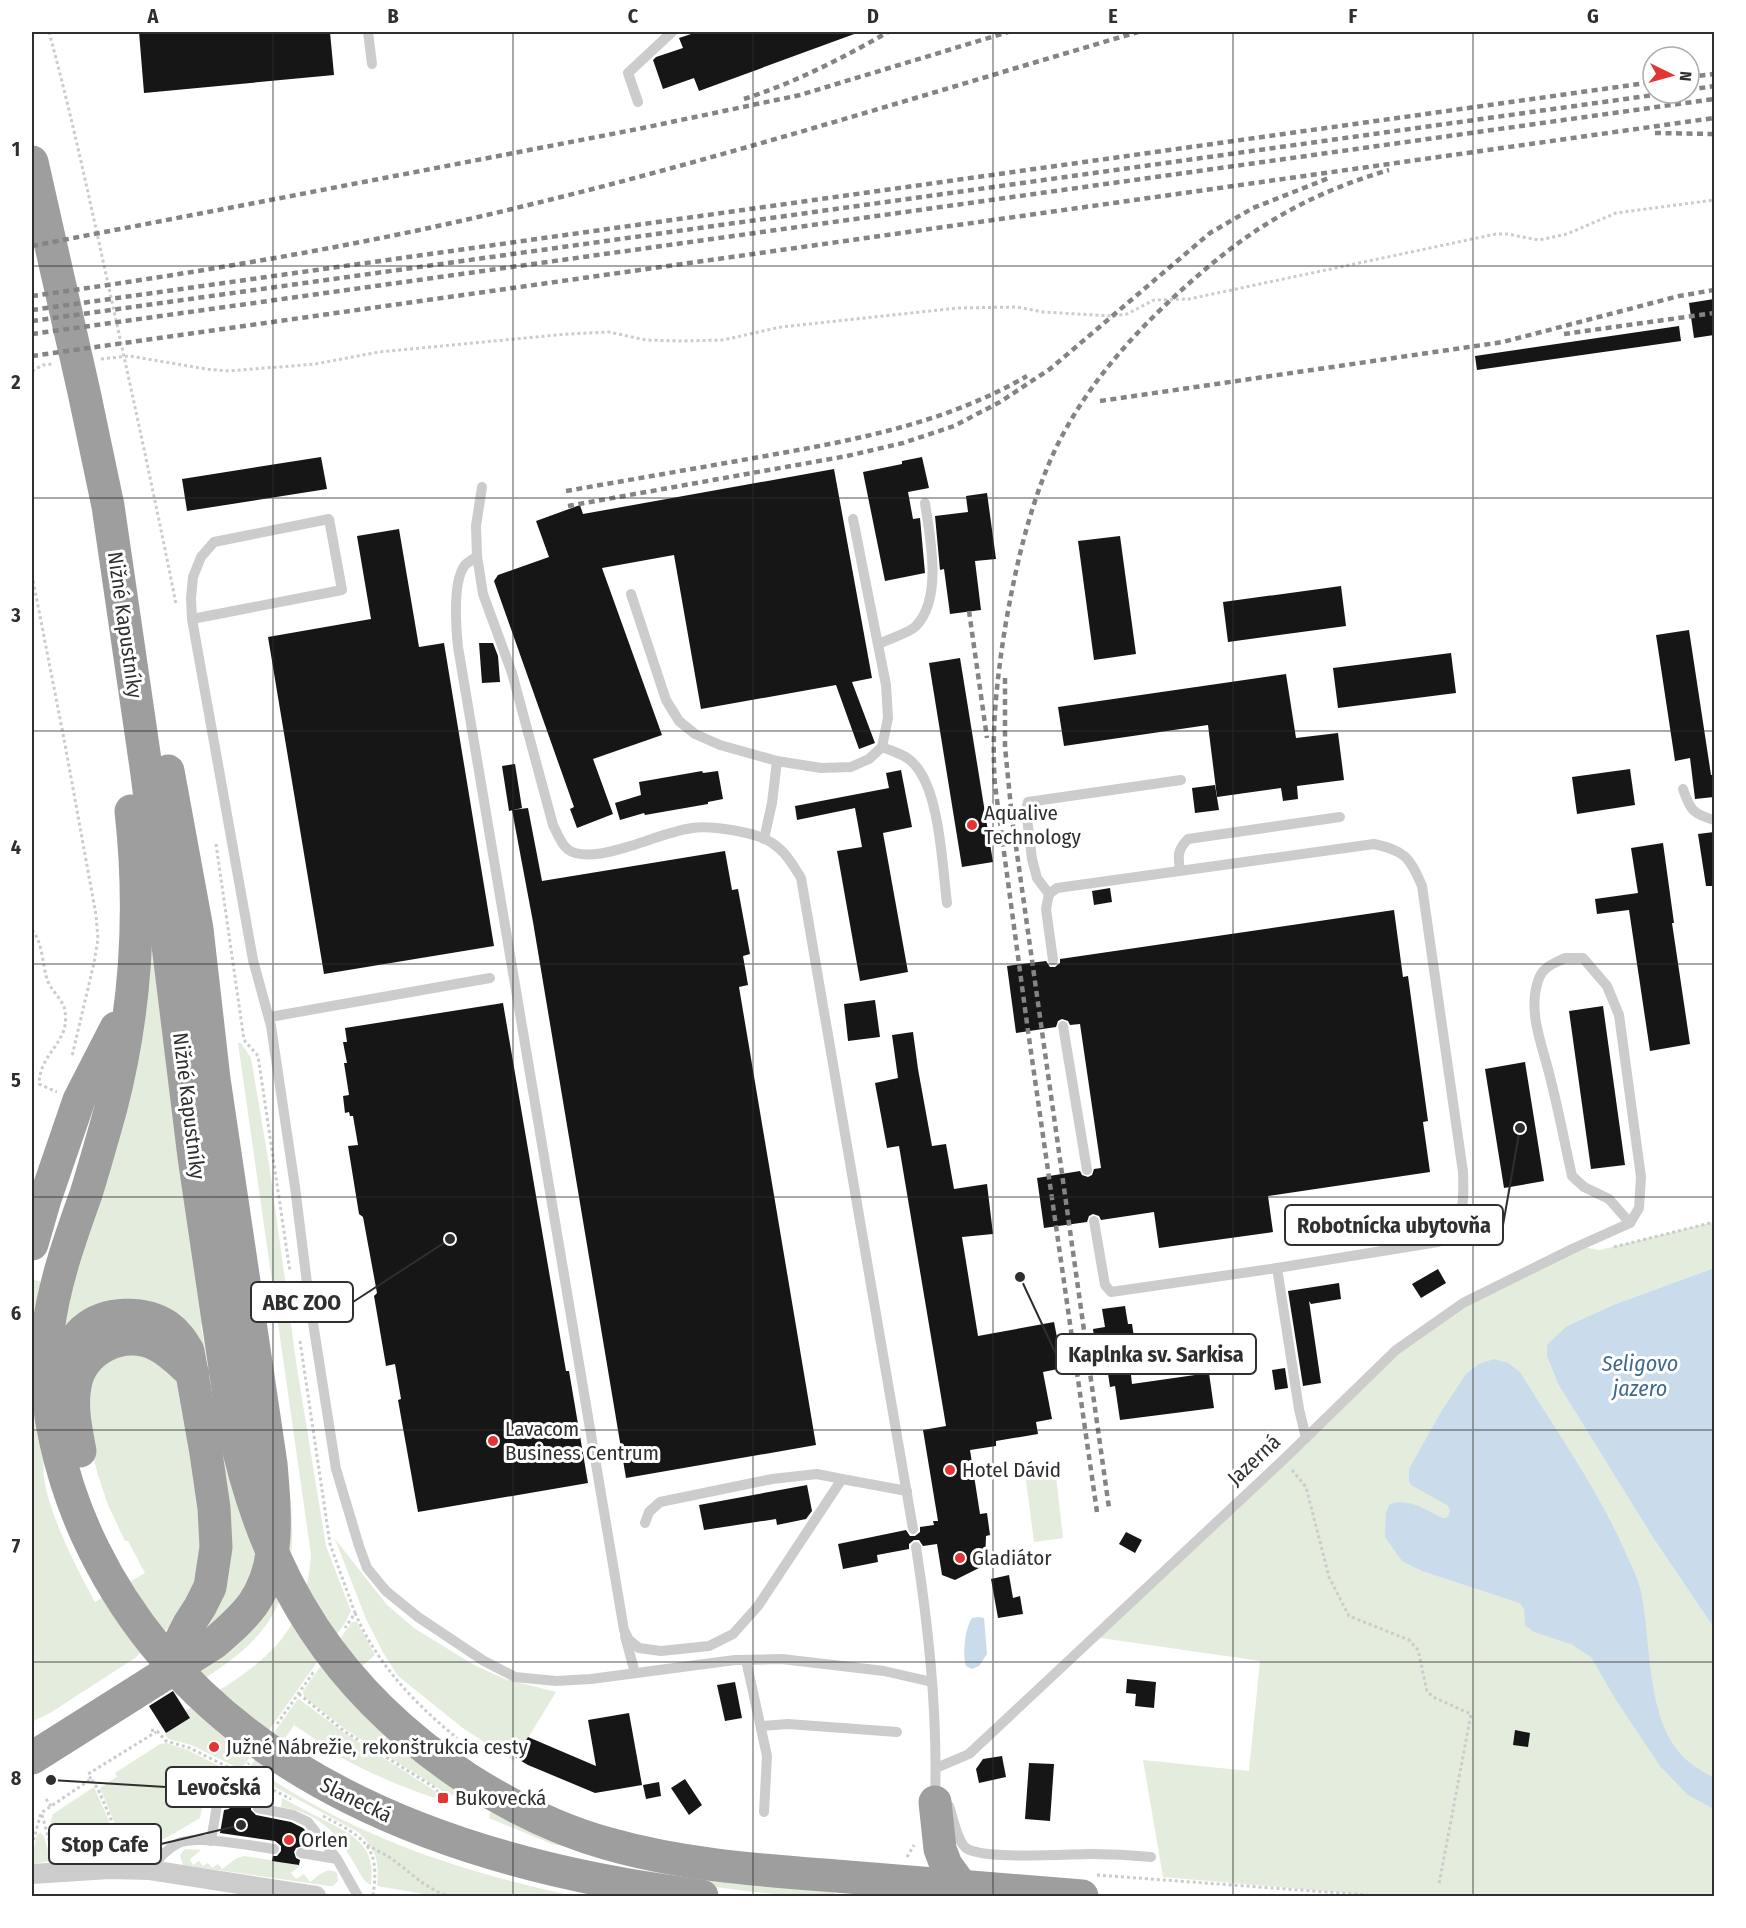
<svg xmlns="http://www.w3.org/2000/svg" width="1746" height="1928" font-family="'Fira Sans Condensed',sans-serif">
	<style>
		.green { fill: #e4ecdd }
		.water { fill: #cadbeb }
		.building { fill: #161616 }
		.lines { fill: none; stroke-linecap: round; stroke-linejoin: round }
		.path { stroke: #ccc; stroke-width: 3; stroke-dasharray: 3 3; stroke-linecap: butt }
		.service { stroke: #ccc; stroke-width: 10 }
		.minor { stroke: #ccc; stroke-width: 20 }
		.trunk { stroke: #9e9e9e; stroke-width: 33 }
		.rail { stroke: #848484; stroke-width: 4.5; stroke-dasharray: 6 4.5; stroke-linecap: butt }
		.grid { fill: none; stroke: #2f2f2f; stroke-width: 1.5; stroke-opacity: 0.55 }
		.poi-dot { fill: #e33634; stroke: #fff; stroke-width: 2 }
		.labels { text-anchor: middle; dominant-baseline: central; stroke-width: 6; stroke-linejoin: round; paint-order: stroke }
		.street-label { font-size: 21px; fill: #2f2f2f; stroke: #fff }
		.poi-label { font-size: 21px; fill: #2f2f2f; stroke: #fff; text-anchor: start }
		.water-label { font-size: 22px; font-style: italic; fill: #3e6990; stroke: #fff }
		.leader { fill: none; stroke: #2f2f2f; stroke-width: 2 }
		.callout-dot { fill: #2f2f2f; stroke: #fff; stroke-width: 2 }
		.callout { fill: #fff; stroke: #2f2f2f; stroke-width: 2 }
		.callout-label { font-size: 22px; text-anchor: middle; font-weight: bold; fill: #2f2f2f }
		.neatline { fill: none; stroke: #2f2f2f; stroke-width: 2 }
		.grid-label { font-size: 20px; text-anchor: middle; font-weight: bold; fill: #2f2f2f }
	</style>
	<rect width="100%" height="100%" fill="#fff"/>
	<g class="green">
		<path d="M146,891L206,1324L201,1325L219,1431L262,1547L244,1595L205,1636L204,1357L65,1326Z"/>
		<path d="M238,1043H241L251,1058L270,1170L297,1368L326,1546L351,1611L345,1623L245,1764L238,1768L191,1745L168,1739L165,1734L190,1718L185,1711C254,1669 305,1643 311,1555Z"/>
		<path d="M1714,1222V1268L1613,1305L1567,1326L1547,1356L1558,1384L1652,1536L1714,1628V1896H1380L1163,1877L1143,1760L1249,1771L1260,1661L1094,1637L1396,1350L1460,1305L1577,1246L1600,1250Z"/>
		<path d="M34,1280L40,1281L42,1305L44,1461C38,1495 78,1571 95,1602L145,1573L128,1541H125L108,1505L98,1475L91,1450L88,1376L131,1348L178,1376L203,1508L197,1583L178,1619L135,1658L50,1713L32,1722V1295Z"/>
		<path d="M271,1357C275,1385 279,1414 283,1443C292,1502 304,1572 266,1625C244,1656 209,1675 177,1696L170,1686L258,1618Z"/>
		<path d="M1056,1476L1063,1538L1034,1542L1026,1480Z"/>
		<path d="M335,1539L387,1605L414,1628L474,1665L505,1679L556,1692L514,1761L464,1729L398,1676L384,1654L366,1619Z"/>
		<path d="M352,1622H357L375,1655L339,1686L569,1847L552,1844L489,1818L491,1811L460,1800V1798L450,1794L449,1796L435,1786L345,1729L304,1697L303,1691Z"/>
		<path d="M299,1699L343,1732L432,1789L437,1793L435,1798C392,1784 352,1765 314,1742L315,1739L294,1725L262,1773C361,1839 459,1871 574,1896H435L377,1886C379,1861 377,1850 358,1832L249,1773V1768L297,1700Z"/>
		<path d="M166,1743L188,1750L266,1790V1792L207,1782L200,1818L164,1839L125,1848L100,1788L117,1777L115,1773L160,1744Z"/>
		<path d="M94,1787L117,1839L93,1849L94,1854L83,1858L58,1860L50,1824L53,1814Z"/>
		<path d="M282,1798C297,1806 312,1814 328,1822C357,1837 376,1848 371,1885C362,1881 359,1871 354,1863C336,1831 318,1813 281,1807Z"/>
		<path d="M40,1833L44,1836L51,1861L32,1864V1856L37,1835Z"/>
		<path d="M185,1849L201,1850L190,1859L193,1865L199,1861L203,1866L208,1863L212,1868L218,1864L222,1869L237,1858L244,1856L301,1865L291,1873L296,1879L304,1874L310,1882C318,1876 327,1866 337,1873L338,1881L333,1886H329L183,1865L180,1855Z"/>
		<path d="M639,1870L835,1892L834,1896C767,1896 703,1888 639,1870Z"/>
	</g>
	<g class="water">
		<path d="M1714,1268V1628L1652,1536L1558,1384L1547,1356V1345L1567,1326L1613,1305Z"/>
		<path d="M1494,1359L1508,1363L1520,1372C1556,1430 1596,1487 1624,1549C1630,1563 1638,1578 1641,1592C1651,1639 1646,1712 1678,1751C1687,1763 1702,1771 1714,1778V1809L1688,1795L1660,1766L1616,1700L1591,1657L1571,1644L1534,1632L1525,1625L1524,1609L1520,1603L1422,1571L1402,1561L1385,1537L1386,1512L1390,1504C1410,1498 1424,1509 1442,1518H1446L1449,1515L1450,1509L1447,1505L1411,1485L1409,1481V1469L1441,1412L1466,1374L1479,1364Z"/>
		<path d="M979,1617L984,1618L987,1654L979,1666L972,1669L966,1666C962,1655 965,1628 972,1618Z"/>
	</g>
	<g class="building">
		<path d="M139,32H330L334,75L144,93Z"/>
		<path d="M697,32H857V33L699,91L694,78L663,89L653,60L656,57L683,48L679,38Z"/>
		<path d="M1714,299V335L1694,338L1689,303Z"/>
		<path d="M1679,326L1681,341L1477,370L1475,356Z"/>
		<path d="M321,457L327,489L187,511L182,479Z"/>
		<path d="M922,457L929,488L908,492L913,519L920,518L925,573L885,581L863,472L902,464V461Z"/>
		<path d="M834,469L872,678L852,682L875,743L859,749L836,685L701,709L674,555L602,568L662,735L593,759L613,814L577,828L570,809L574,807L494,581L498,575L549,557L536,521L580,505L583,514Z"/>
		<path d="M987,493L996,559L975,561L981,610L950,614L944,569L940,570L935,516L968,512L966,496Z"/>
		<path d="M399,529L419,647L444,643L494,946L324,974L268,637L371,619L357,536Z"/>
		<path d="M1120,536L1136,654L1094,660L1078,541Z"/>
		<path d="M1341,586L1346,626L1228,642L1223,602Z"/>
		<path d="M1689,630L1711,775H1714V797L1695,799L1690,758L1675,761L1656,635Z"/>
		<path d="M479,643H493L498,656L500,682L482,683Z"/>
		<path d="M1451,653L1456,693L1338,708L1333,668Z"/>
		<path d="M960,658L993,862L962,867L929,663Z"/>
		<path d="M1286,674L1296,738L1338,733L1344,780L1297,786L1298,799L1283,801L1281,788L1217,797L1208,725L1064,746L1058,707Z"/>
		<path d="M515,764L522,808L509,811L502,766Z"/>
		<path d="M1630,769L1635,805L1577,814L1572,777Z"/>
		<path d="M901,770L912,827L883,833L908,972L860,981L837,851L862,847L855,808L797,820L795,806L889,788L886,773Z"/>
		<path d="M702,771L703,773L718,771L723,799L708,802V804L645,815L644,813L620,820L615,803L641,795L639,782Z"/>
		<path d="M1215,785L1219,810L1195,813L1192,788Z"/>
		<path d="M528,808L542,881L725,851L732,890L738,889L750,954L743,956L748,985L739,987L816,1445L626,1478L533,922L512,810Z"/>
		<path d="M1714,832V886H1706L1698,834Z"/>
		<path d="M1663,843L1674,923H1672L1690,1044L1650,1051L1629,910L1597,914L1595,899L1638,893L1631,848Z"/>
		<path d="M1110,888L1112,902L1094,905L1092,891Z"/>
		<path d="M1394,910L1403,977L1408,976L1428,1121L1423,1122L1430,1172L1268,1196L1273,1232L1180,1245L1159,1248L1154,1212L1101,1220L1099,1216L1093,1214L1089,1216L1087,1222L1044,1228L1037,1178L1080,1171L1082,1175L1088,1177L1092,1175L1094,1169L1101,1168L1080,1024L1070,1025L1068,1021L1062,1019L1058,1021L1056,1027L1016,1033L1007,966L1046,961L1050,967H1055L1060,963V959Z"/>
		<path d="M875,1000L880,1037L848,1041L844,1004Z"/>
		<path d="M503,1003L566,1371H569L588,1483L418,1512L398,1400L401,1399L395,1364L386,1366L374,1296L377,1293L363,1217L359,1214L348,1146L358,1145L353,1116H350L349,1112L345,1113L343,1096L349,1095L344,1063H347L343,1042H347L345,1028Z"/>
		<path d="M1603,1006L1625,1165L1591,1169L1569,1011Z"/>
		<path d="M913,1032L918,1069L932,1146L946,1144L954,1189L987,1184L993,1234L962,1237L978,1336L1054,1322L1063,1368L1043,1372L1052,1419L1036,1422L1038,1434L996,1441V1446L970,1450L980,1514L987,1513L990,1535L986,1536L985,1565L955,1580L942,1575L937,1544L923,1546L919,1540H914L909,1544V1549L877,1555L878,1562L843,1569L838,1544L906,1530L910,1536H915L920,1532V1527L934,1525L933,1521H938L923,1430L946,1426L899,1146L887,1148L875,1083L898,1078L892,1035Z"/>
		<path d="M1525,1062L1544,1181L1504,1188L1485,1069Z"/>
		<path d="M1438,1269L1446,1283L1421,1298L1412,1284Z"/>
		<path d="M1339,1283L1341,1299L1311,1304L1309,1301L1321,1383L1303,1386L1288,1291Z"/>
		<path d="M1125,1306L1128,1324H1132L1137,1356L1129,1357L1132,1384L1209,1373L1214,1408L1120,1420L1115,1386L1110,1387L1106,1360L1097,1362L1093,1329L1105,1327L1102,1309Z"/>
		<path d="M1285,1368L1288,1388L1275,1390L1272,1370Z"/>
		<path d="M807,1485L812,1511L806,1519L777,1525L776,1519L704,1530L699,1505Z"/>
		<path d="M1126,1532L1142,1540L1135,1553L1119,1544Z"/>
		<path d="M1009,1575L1013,1598L1020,1596L1023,1614L998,1618L991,1579Z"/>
		<path d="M1127,1679L1156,1682L1154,1708L1135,1706L1136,1694L1126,1693Z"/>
		<path d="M735,1682L742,1718L725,1721L717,1685Z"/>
		<path d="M173,1691L190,1718L166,1733L149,1706Z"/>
		<path d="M629,1713L642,1785L595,1793L528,1765L516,1758L528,1737L596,1766L588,1720Z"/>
		<path d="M1515,1730L1530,1733L1528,1747L1513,1745Z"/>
		<path d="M1002,1756L1006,1777L979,1783L976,1769L983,1759Z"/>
		<path d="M1029,1763L1054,1764L1050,1821L1025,1819Z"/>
		<path d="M685,1779L702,1805L689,1815L671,1788Z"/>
		<path d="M659,1782L661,1796L646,1799L643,1785Z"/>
		<path d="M230,1797L255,1801L251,1806V1810L256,1815L291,1822L303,1828L305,1830L302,1846L296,1848L294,1852L296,1858L300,1860L299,1865L272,1861L273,1856H277L281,1851V1846L275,1841L220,1833L224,1810L229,1809L232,1804Z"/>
	</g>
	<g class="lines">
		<g class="path">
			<path d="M49,32C72,116 90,202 109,288C132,393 155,498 176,604"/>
			<path d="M101,359L129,356L206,369L229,371L315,364L379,352L567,334L609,332L646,340L682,341L723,340L781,327L958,308L1017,307L1043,312L1113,316L1127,314L1154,300L1189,299L1496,234H1507L1539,240L1567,234L1616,213L1714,200"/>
			<path d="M32,371L43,365L52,364"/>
			<path d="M32,575L64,739L96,915L98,939L94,963L72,1056"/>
			<path d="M216,844L244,1040L258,1056L290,1272"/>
			<path d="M32,930C43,943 42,963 47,979C50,989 60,997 64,1007C66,1012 66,1024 64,1030C56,1051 40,1059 39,1084L57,1092"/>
			<path d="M1614,1247L1714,1222"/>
			<path d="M300,1341L330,1544L355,1613L345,1628"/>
			<path d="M1292,1470L1306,1487L1329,1577L1349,1616L1409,1640L1418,1650L1427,1691L1433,1697L1471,1714L1439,1884"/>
			<path d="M355,1613C377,1664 415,1704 457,1738"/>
			<path d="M299,1694L344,1731L434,1787L443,1798"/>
			<path d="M277,1724L315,1670"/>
			<path d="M151,1730L157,1731L166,1741L190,1748L291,1799"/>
			<path d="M241,1774L249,1763"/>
			<path d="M91,1779L88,1774L156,1732"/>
			<path d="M46,1799L51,1806"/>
			<path d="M42,1815L53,1854"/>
			<path d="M323,1816C363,1837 381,1845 373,1895"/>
			<path d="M367,1845C376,1850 387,1855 396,1862C413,1875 427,1889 448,1896"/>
			<path d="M32,1846L41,1813L91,1779L98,1789L125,1852"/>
			<path d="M907,1857L914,1845"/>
			<path d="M1097,1875L1380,1896"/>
		</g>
		<g class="service">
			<path d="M368,32L372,64"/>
			<path d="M638,102L628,73L672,32"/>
			<path d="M482,487L476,526L477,556L483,594L512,673L553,825C558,835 563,850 575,853C594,858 616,850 634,845C653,839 672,831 692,828C710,825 757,832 772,843C786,852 793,865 801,878L913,1529"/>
			<path d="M477,556C474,559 468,562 465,565C452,582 456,627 458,647L624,1630L629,1640L639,1648L661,1651L709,1646L733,1634L758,1606L842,1479L907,1491"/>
			<path d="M631,594L666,700L679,721L695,734L720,745L777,761L772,803L764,839"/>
			<path d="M192,619L342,590L329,519L214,542L201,557L193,577L191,598L192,619L253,960L271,1026L295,1187L308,1291L336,1469L359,1546L367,1568L386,1591L418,1617L484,1661L515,1677L556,1681L591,1679L735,1660L782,1659L884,1671L932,1682"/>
			<path d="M878,644C887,640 909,633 916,626C943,598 930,537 925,503"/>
			<path d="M882,747C891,751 904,754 911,761C940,786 942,865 947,903"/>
			<path d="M777,761L821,768L851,767L869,759L882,747L888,718L886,685L853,519"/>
			<path d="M1683,789C1690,810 1693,814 1714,820"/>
			<path d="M1180,871C1178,856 1177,850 1188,839L1340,817"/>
			<path d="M1049,894L1037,878L1032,859L1026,810L1028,802L1181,780"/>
			<path d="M1565,958H1583L1607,986L1619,1015L1641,1177L1639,1208L1630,1223L1609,1199L1584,1187L1572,1176C1565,1145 1559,1112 1551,1081C1544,1049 1527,1014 1538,981C1542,967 1553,964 1565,958Z"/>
			<path d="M1053,960L1046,909L1049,894L1057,888L1374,844C1405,851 1409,856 1422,886L1463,1172C1464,1202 1465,1224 1438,1242L1277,1268L1299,1409L1306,1438"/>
			<path d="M270,1017L490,978"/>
			<path d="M1063,1026L1087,1170"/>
			<path d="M1094,1221L1105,1285L1111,1292L1277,1268"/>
			<path d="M645,1523L649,1512L660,1502L772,1479L817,1474L842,1479"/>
			<path d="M916,1547C929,1630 938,1714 935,1798"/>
			<path d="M625,1636L635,1673"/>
			<path d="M746,1660L767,1756L764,1812"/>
			<path d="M761,1726L788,1724L897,1732"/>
			<path d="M936,1768L969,1754L1283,1460L1396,1350L1463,1303L1572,1249L1630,1223"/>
			<path d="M946,1805L949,1806C953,1817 957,1841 966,1848C982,1860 1068,1854 1091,1854C1111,1854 1131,1855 1151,1857"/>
			<path d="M258,1808L293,1815L308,1822L337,1859"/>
			<path d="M211,1841L217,1805L219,1803H225"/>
			<path d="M301,1853L337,1859L358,1896"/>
			<path d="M150,1870C158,1860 165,1850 177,1844C195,1834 252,1846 274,1849"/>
		</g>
		<path class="minor" d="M32,1874L109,1869L150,1870L316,1896"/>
		<g class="trunk">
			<path d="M32,162L84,392L108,506L147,774L194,1157L234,1429C265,1580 338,1694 468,1779C512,1807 558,1830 609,1844C683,1865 759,1870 836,1876C918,1883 1000,1890 1082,1896"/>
			<path d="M131,811C142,910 136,1011 111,1108C103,1136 95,1165 86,1194C70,1239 54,1283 48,1331C40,1401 62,1485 93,1548C207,1780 462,1866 702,1896"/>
			<path d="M32,1244L45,1199L79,1100L116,1028"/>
			<path d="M59,1369C66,1355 72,1341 84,1330C106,1311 144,1311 167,1326C177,1333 182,1341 188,1351L206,1453L214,1508L216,1547L210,1587L200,1607L189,1624L163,1675"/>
			<path d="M80,1451C76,1430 71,1408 75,1386C81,1349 124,1328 157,1345C171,1352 182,1364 193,1374"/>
			<path d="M32,1758L214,1643C228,1631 242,1619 253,1604C281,1564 275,1509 271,1464L214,1079L197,929L168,771"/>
			<path d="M935,1802L940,1849L946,1865L962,1887"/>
		</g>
		<g class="rail">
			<path d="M1689,77L1714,74"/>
			<path d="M1689,90L1714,86"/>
			<path d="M744,99C794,83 843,58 888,32"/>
			<path d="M1655,133L1714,134"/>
			<path d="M32,246L638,129L800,95L1008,32"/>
			<path d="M32,296C194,273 356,247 516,208C725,158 932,92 1138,32"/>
			<path d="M32,310L1653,82"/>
			<path d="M32,321L1668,93"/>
			<path d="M32,334L1714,99"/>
			<path d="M1564,334L1714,313"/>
			<path d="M32,356L1714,118"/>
			<path d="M1100,401L1503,342L1679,296L1714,290"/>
			<path d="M566,491C629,480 692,469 754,458C849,441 943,425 1027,376"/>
			<path d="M568,506L847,456L903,443L954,426L1000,402L1050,369L1210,233L1253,208L1329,178"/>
			<path d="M969,611L987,738"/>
			<path d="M1005,678V747L1012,818L1109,1508"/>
			<path d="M1097,1512L1028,1031L995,785C991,730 997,677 1006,622C1016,566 1028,513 1050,461C1080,392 1131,335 1186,286C1213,262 1241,239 1273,220C1309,198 1348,182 1389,170"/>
		</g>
	</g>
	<path class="grid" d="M273,32V1896M513,32V1896M753,32V1896M993,32V1896M1233,32V1896M1473,32V1896M32,266H1714M32,498H1714M32,731H1714M32,964H1714M32,1197H1714M32,1430H1714M32,1662H1714"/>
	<g class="poi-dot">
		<circle cx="972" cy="825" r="6"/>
		<circle cx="493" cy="1441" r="6"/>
		<circle cx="950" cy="1470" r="6"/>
		<circle cx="960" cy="1558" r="6"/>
		<circle cx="214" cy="1747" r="6"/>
		<rect x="437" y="1792" width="12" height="12" rx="3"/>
		<circle cx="289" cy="1840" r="6"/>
	</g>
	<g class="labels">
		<g class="street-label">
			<text transform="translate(125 625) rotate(82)">Nižné Kapustníky</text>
			<text transform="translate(189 1106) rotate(83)">Nižné Kapustníky</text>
			<text transform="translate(1254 1460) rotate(-43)">Jazerná</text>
			<text transform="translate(356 1800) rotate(26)">Slanecká</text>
		</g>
		<g class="poi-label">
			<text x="984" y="813">Aqualive<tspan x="984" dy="24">Technology</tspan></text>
			<text x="505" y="1429">Lavacom<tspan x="505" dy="24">Business Centrum</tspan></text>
			<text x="962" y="1470">Hotel Dávid</text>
			<text x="972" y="1558">Gladiátor</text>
			<text x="226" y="1747">Južné Nábrežie, rekonštrukcia cesty</text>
			<text x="455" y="1798">Bukovecká</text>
			<text x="301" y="1840">Orlen</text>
		</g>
		<g class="water-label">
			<text x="1640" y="1363">Seligovo<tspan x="1640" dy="25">jazero</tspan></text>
		</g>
	</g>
	<path class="leader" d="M1520 1128L1503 1225M450 1239L353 1302M1020 1277L1056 1354M51 1780L166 1787M241 1825L161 1844"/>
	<g class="callout-dot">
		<circle cx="1520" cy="1128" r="6"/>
		<circle cx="450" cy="1239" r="6"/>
		<circle cx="1020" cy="1277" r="6"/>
		<circle cx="51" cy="1780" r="6"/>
		<circle cx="241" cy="1825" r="6"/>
	</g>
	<g class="callout">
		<rect x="1285" y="1205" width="218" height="40" rx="6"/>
		<rect x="251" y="1282" width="102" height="40" rx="6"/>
		<rect x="1056" y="1334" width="200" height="40" rx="6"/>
		<rect x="166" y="1767" width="107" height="40" rx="6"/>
		<rect x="49" y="1824" width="112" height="40" rx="6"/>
	</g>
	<g class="callout-label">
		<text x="1394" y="1233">Robotnícka ubytovňa</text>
		<text x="302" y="1310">ABC ZOO</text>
		<text x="1156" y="1362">Kaplnka sv. Sarkisa</text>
		<text x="219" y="1795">Levočská</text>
		<text x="105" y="1852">Stop Cafe</text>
	</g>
	<rect width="1746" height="1928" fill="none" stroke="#ffffff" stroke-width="66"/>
	<g transform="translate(1671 75) rotate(95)"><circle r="28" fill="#ffffff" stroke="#acacac" stroke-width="1.5"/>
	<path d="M0-4.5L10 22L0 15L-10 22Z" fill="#e33634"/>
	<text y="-9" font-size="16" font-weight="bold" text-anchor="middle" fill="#2f2f2f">N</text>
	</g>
	<rect x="33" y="33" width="1680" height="1862" class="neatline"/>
	<g class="grid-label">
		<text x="153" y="23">A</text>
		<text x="393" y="23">B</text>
		<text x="633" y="23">C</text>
		<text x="873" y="23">D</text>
		<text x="1113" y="23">E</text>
		<text x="1353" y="23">F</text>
		<text x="1593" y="23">G</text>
		<text x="16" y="156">1</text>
		<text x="16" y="389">2</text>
		<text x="16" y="622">3</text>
		<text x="16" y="854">4</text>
		<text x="16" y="1087">5</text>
		<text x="16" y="1320">6</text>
		<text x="16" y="1553">7</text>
		<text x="16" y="1785">8</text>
	</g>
</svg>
